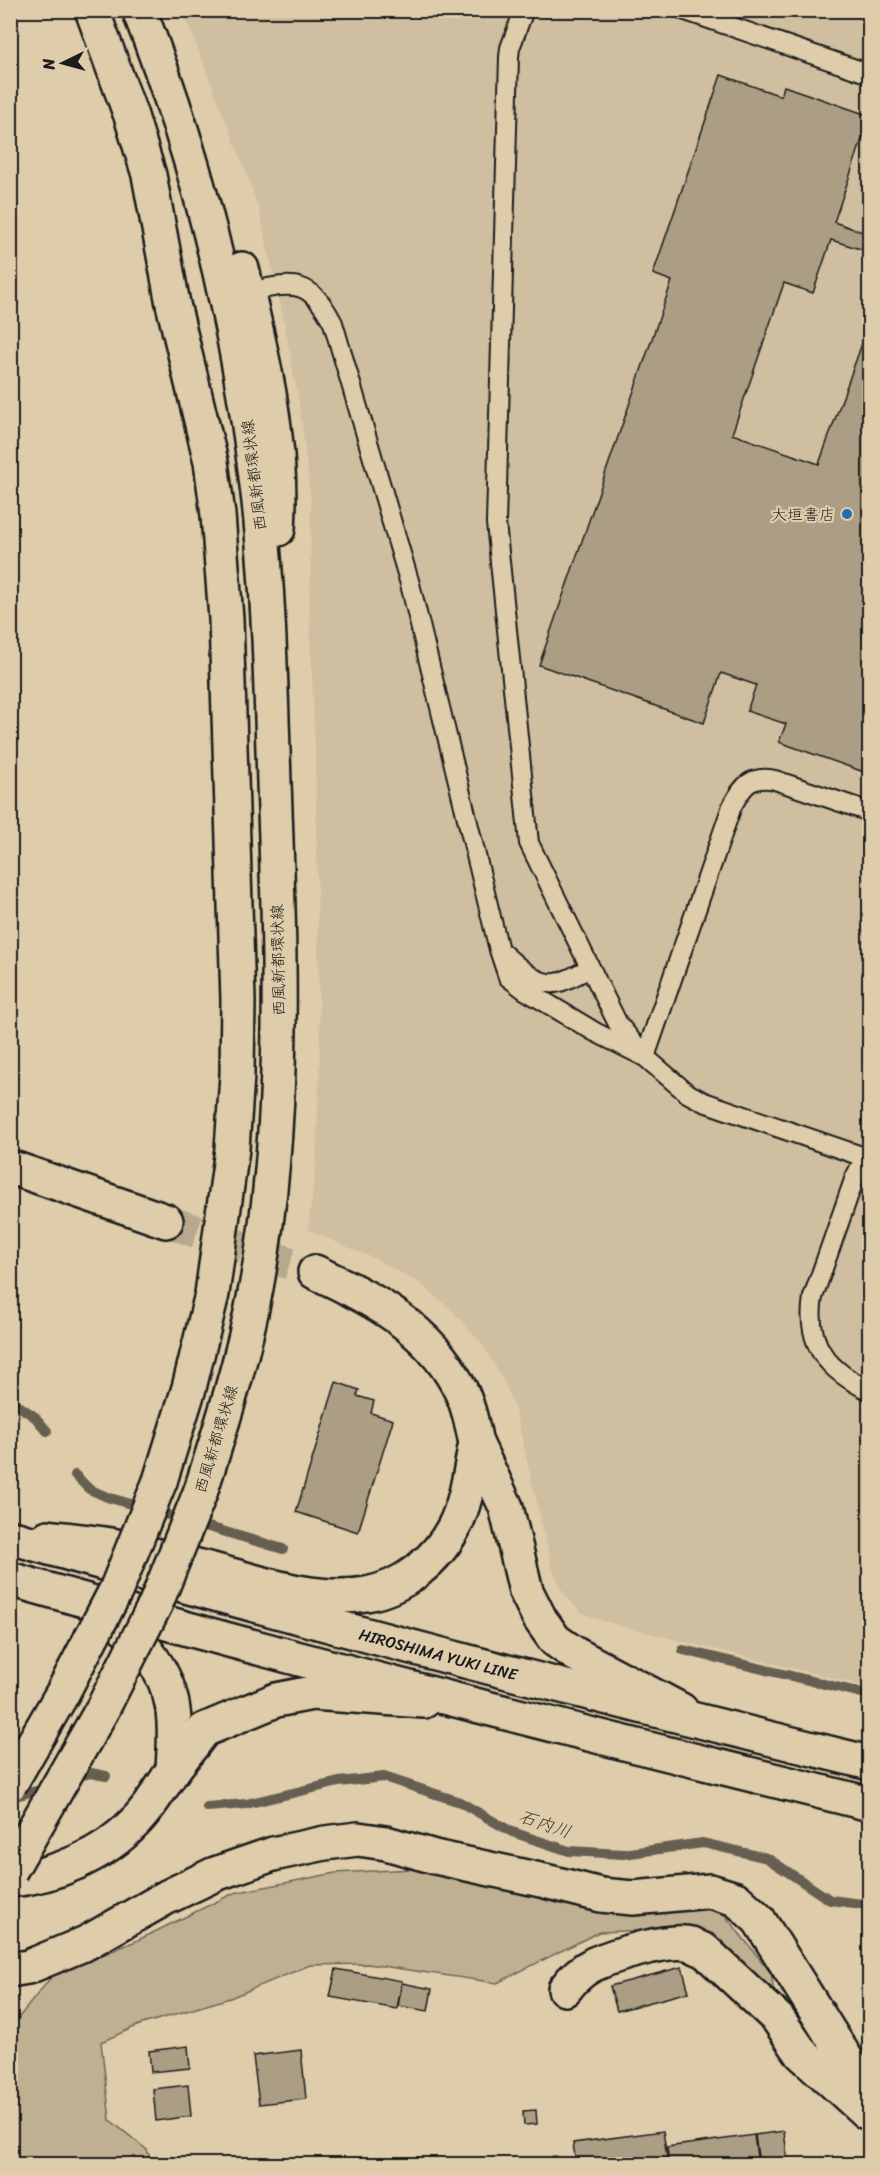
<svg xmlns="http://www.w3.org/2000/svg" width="880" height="2175" font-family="Sriracha,'Klee One',sans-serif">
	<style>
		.built { fill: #cfbe9f }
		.green { fill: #bfb092; stroke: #6e6657; stroke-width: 1.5 }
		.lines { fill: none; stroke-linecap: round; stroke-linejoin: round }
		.stream { stroke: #665f51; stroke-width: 10 }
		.building { fill: #ab9e85; stroke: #1c1c1c; stroke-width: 1.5 }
		.tertiary-tunnel { stroke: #b7a98e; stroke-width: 33; stroke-dasharray: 33 16; stroke-linecap: butt }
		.service-casing { stroke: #1c1c1c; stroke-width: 22 }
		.minor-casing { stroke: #1c1c1c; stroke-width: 38 }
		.tertiary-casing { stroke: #1c1c1c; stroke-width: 38 }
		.primary-casing { stroke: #1c1c1c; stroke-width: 38 }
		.service { stroke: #deccaa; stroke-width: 18 }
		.minor { stroke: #deccaa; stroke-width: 33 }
		.tertiary { stroke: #deccaa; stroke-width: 33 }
		.primary { stroke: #deccaa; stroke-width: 33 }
		.tertiary-bridge-casing { stroke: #1c1c1c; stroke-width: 38; stroke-linecap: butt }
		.tertiary-bridge { stroke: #deccaa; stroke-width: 33 }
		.poi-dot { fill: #1f6fb2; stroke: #deccaa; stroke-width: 2 }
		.labels { text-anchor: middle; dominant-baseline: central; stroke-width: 4.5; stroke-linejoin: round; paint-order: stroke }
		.street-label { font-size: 16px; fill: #1c1c1c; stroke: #deccaa }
		.poi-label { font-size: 16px; fill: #1c1c1c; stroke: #deccaa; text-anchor: end }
		.water-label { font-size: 18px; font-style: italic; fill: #413d37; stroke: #deccaa }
	</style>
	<rect width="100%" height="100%" fill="#deccaa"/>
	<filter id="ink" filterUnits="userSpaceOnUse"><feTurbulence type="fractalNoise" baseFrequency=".0167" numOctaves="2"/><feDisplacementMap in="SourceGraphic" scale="12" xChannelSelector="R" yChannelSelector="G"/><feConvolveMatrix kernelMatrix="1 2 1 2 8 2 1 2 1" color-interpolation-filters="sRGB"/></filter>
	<g filter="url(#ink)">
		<path class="built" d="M183,11H869V1687L629,1628L597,1619L581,1612L568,1599L559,1585L553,1570L515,1410L504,1381L483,1345L452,1310L421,1284L376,1259L308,1230L316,1165L320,1053L315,747L310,623L311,501L300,408L283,316L259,209L244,167Z"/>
		<path class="green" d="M431,1868L535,1897L720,1909L771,1973L775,1998L674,1929L599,1932L497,1983L368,1964L310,1965L230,1998L139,2025L101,2042L110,2120L147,2150L152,2164H11V2027L52,1976L136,1941L234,1893L335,1873Z"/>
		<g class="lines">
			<g class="stream">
				<path d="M10,1400L35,1417L47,1431"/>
				<path d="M75,1475L89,1489L107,1497L283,1549"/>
				<path d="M683,1650L870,1695"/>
				<path d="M71,1778L91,1773L106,1776"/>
				<path d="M10,1797L49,1788"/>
				<path d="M207,1807L246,1804L339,1782L384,1777L460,1802L512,1832L569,1851L623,1854L703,1843L767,1858L830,1900L870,1905"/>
			</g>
		</g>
		<g class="building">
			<path d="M721,75L781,96L784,86L870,116L834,222L865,233L870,221V252L831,240L813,293L784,283L732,434L819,464L870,321V771L865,770L864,772L779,742L786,724L747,711L756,685L721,673L704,723L539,665L672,281L653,274Z"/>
			<path d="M336,1382L359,1390L357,1396L374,1401L371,1413L393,1420L358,1532L296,1512Z"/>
			<path d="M682,1967L689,1992L617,2011L610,1986Z"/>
			<path d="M336,1969L402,1981L397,2009L330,1997Z"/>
			<path d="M402,1983L432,1989L428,2011L398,2006Z"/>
			<path d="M188,2046L190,2068L151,2072L149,2051Z"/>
			<path d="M301,2050L306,2099L259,2104L253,2056Z"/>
			<path d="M188,2085L191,2116L156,2121L153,2089Z"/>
			<path d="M536,2110L537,2124L524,2125L523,2111Z"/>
			<path d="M663,2131L668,2164H576L573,2143Z"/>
			<path d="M784,2131L788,2164H759L755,2135Z"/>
			<path d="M754,2135L758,2164H669L667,2147Z"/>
		</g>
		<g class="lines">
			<path class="tertiary-tunnel" d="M166,1221L315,1272"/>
			<g class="service-casing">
				<g id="service">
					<path d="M524,10L510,48L509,57L496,523L529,843L618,1024L645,1057L687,1093L704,1102L870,1159"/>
					<path d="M683,10L870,74"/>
					<path d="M247,292C293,283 309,277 333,323L410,584L499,950L508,977L525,990L595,1032L645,1057L732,806C743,786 750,775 775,780L870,812"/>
					<path d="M500,951C516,964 537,989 560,982C570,979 580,973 590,968"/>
					<path d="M865,1158L855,1177L813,1297C805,1346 829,1371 870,1391"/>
				</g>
			</g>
			<g class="minor-casing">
				<g id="minor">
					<path d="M476,1443L506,1507L526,1591L540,1619L555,1640L575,1654L681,1710"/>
					<path d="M48,1537C71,1540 94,1542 116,1546C146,1552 175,1561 205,1568C256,1581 313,1603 366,1594C403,1588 437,1560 454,1527C467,1502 470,1471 476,1443"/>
					<path d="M118,1622C149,1648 173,1681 174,1722C175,1738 174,1754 173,1770"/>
					<path d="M173,1770L204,1730L276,1700L312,1693L424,1701"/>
					<path d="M10,1970L28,1967L86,1943L167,1897L215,1874L273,1854L325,1843L358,1839L386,1843L435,1857L545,1881L601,1895L633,1898L710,1891L736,1899L759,1920L870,2097"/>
					<path d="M565,1989C573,1978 582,1970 594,1964C615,1955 669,1938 691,1944C695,1946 700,1949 704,1950L778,2019L802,2054L866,2112"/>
				</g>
			</g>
			<g class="tertiary-casing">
				<g id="tertiary">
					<path d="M92,10L131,116L149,175L173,304L211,462L218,515L226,619L238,1000L237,1075L232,1149L212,1294L189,1388L160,1481"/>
					<path d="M139,10C201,168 240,335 259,502C269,595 271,689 274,782C280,951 287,1121 256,1288C243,1358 222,1425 200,1493"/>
					<path d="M242,269C262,353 284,442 278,529"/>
					<path d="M10,1167L166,1221"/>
					<path d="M315,1272C372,1298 428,1328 458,1385C468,1403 472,1424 476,1443"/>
					<path d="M10,1880C55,1876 104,1855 135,1822C150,1807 161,1788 173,1770"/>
				</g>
			</g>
			<g class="primary-casing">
				<g id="primary">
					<path id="s1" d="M10,1537C295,1618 582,1693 870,1763"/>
					<path d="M10,1579C295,1661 582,1733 870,1804"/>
				</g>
			</g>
			<use href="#service" class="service"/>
			<use href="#minor" class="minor"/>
			<use href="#tertiary" class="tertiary"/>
			<use href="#primary" class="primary"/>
			<g class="tertiary-bridge-casing">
				<g id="tertiary-bridge">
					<path d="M10,1784L62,1694L116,1590L160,1481"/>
					<path d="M10,1871L103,1708L156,1603L200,1493"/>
				</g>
			</g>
			<use href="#tertiary-bridge" class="tertiary-bridge"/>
		</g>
	</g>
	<circle class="poi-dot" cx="847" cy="514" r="6"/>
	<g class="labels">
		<g class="street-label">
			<text transform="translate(254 475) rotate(-97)">西風新都環状線</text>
			<text transform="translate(278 960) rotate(-91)">西風新都環状線</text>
			<text transform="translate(216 1439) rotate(-73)">西風新都環状線</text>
			<text stroke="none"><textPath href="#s1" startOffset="444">HIROSHIMA YUKI LINE</textPath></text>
		</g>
		<g class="poi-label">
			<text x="835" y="514">大垣書店</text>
		</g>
		<g class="water-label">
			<text transform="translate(545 1824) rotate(19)">石内川</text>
		</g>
	</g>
	<rect width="880" height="2175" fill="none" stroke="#deccaa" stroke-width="36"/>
	<rect x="18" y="18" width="844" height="2139" fill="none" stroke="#1c1c1c" stroke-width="2" filter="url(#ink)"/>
	<g transform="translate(63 63) rotate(265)" stroke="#deccaa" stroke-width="4.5" paint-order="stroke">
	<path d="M0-4.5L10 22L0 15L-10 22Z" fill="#1c1c1c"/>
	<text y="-9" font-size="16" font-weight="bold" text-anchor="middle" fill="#1c1c1c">N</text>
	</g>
</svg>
